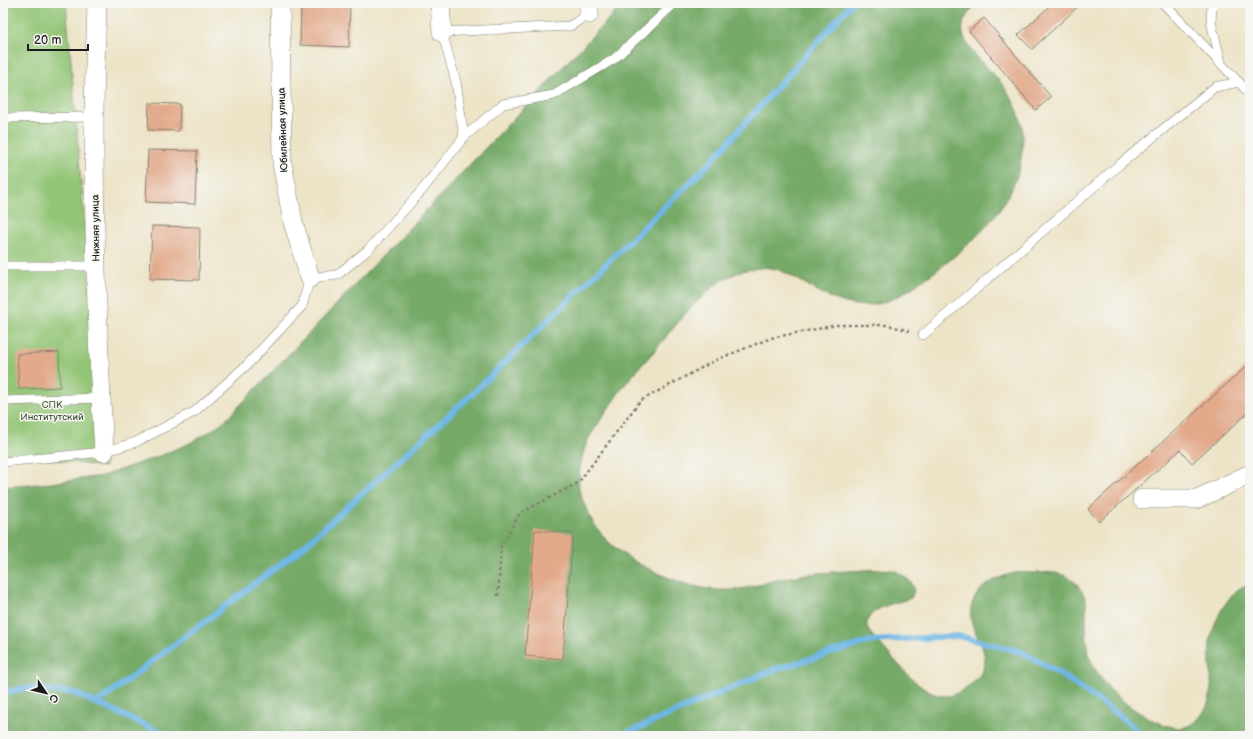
<svg xmlns="http://www.w3.org/2000/svg" width="1253" height="739" font-family="'Balsamiq Sans',sans-serif">
	<style>
		.green { fill: #93c576; stroke: #587049 }
		.forest { fill: #76aa67; stroke: #496342 }
		.lines { fill: none; stroke-linecap: round; stroke-linejoin: round }
		.stream { stroke: #6db6e5; stroke-width: 6 }
		.building { fill: #e2a98a }
		.service-casing { stroke: #848072; stroke-width: 10 }
		.minor-casing { stroke: #848072; stroke-width: 20 }
		.path { stroke: #848072; stroke-width: 2.5; stroke-dasharray: 3 3; stroke-linecap: butt }
		.service { stroke: #fff; stroke-width: 9 }
		.minor { stroke: #fff; stroke-width: 19 }
		.labels { text-anchor: middle; dominant-baseline: central; stroke-width: 3; stroke-linejoin: round; paint-order: stroke }
		.street-label { font-size: 10px; fill: #1c1c1c; stroke: #f6f6f2 }
		.park-label { font-size: 10px; fill: #46573c; stroke: #f6f6f2 }
	</style>
	<rect width="100%" height="100%" fill="#f6f6f2"/>
	<filter id="ink" filterUnits="userSpaceOnUse"><feTurbulence type="fractalNoise" baseFrequency=".025" numOctaves="2"/><feDisplacementMap in="SourceGraphic" scale="8" xChannelSelector="R" yChannelSelector="G"/><feConvolveMatrix kernelMatrix="1 2 1 2 8 2 1 2 1" color-interpolation-filters="sRGB"/></filter>
	<filter id="wash" filterUnits="userSpaceOnUse"><feTurbulence type="fractalNoise" baseFrequency=".012" numOctaves="4" result="noise"/><feDisplacementMap in="SourceGraphic" scale="16" xChannelSelector="R" yChannelSelector="G"/><feGaussianBlur stdDeviation="0.9" result="paint"/><feColorMatrix in="noise" values="0 0 0 0 0 0 0 0 0 0 0 0 0 0 0 0 0 1.4 0 .05"/><feComposite in="paint" operator="in"/></filter>
	<g filter="url(#wash)">
		<rect width="100%" height="100%" fill="#ede4c8"/>
		<path class="green" d="M3,3H66L105,467L20,455L3,456Z"/>
		<path class="forest" d="M624,3H977C969,12 960,22 963,35C969,53 989,68 1001,83C1006,89 1010,96 1014,103C1022,118 1024,134 1022,151C1018,209 961,254 916,285C872,316 847,309 804,283C795,278 781,269 771,268C765,267 758,268 752,269C738,271 725,278 714,286C692,304 674,327 656,349C644,363 631,376 620,391C614,399 609,408 603,416C598,425 591,433 587,442C582,453 577,478 579,490C581,497 585,506 588,513C599,537 621,555 645,567C672,580 701,592 732,590C750,589 768,581 786,578C812,572 838,572 865,570C874,570 886,568 895,571C897,571 904,576 905,577C914,584 916,588 911,598C898,603 865,607 867,627C868,630 870,633 872,635C881,645 889,654 898,664C916,684 938,709 966,688C974,682 981,676 984,666C990,641 956,623 978,593C986,582 1002,576 1015,573C1020,572 1027,573 1032,573C1052,572 1067,571 1080,588C1082,591 1085,597 1086,601C1087,605 1086,610 1086,615C1086,626 1086,639 1088,650C1093,675 1115,697 1135,710C1145,717 1166,727 1178,728C1187,728 1193,724 1199,718C1220,696 1207,669 1210,643C1212,626 1225,598 1240,588C1243,587 1247,586 1250,586V736H3V487L52,483L102,476L157,457L188,444L211,431L229,417Z"/>
		<g class="lines">
			<g class="stream">
				<path d="M3,693L25,688L74,693L169,736"/>
				<path d="M97,703L302,548L471,395L708,165L852,3"/>
				<path d="M620,736L773,670L871,641L958,636L1019,651L1059,673L1119,715L1143,736"/>
			</g>
		</g>
		<g id="blocks">
			<g class="building">
				<path d="M301,3H350L349,47L300,45Z"/>
				<path d="M1053,3H1082L1032,49L1018,35Z"/>
				<path d="M984,18L1051,97L1036,110L969,31Z"/>
				<path d="M149,103L180,104L179,131L148,130Z"/>
				<path d="M148,150L197,151L195,204L146,202Z"/>
				<path d="M152,226L200,227L199,280L150,279Z"/>
				<path d="M59,352L60,387L19,389L17,354Z"/>
				<path d="M1250,363V411L1192,463L1180,450L1099,522L1088,509Z"/>
				<path d="M535,530L573,533L563,659L525,656Z"/>
			</g>
		</g>
	</g>
	<g filter="url(#ink)">
		<use href="#blocks" fill-opacity="0" stroke="#848072" stroke-width="1"/>
		<g class="lines">
			<g class="service-casing">
				<g id="service">
					<path d="M1163,3L1250,94"/>
					<path d="M1212,3L1211,22L1221,62"/>
					<path d="M3,118L94,117"/>
					<path d="M464,137L456,82L442,32L570,26L589,14"/>
					<path d="M3,266H96"/>
					<path d="M923,335L1119,165L1215,87L1239,82"/>
					<path d="M3,401L101,398"/>
					<path d="M3,462L104,452L136,442L194,412L247,365L302,306L310,278L337,275L368,250L423,189L464,137L503,104L554,95L614,59L675,3"/>
				</g>
			</g>
			<g class="minor-casing">
				<g id="minor">
					<path d="M97,3C96,41 94,80 94,118C94,229 97,341 104,452"/>
					<path d="M280,3L282,163L293,222L310,278"/>
					<path d="M440,3L442,32"/>
					<path d="M589,3V14"/>
					<path d="M1142,499H1197L1250,474"/>
				</g>
			</g>
			<path class="path" d="M498,596L501,546L520,513L578,483L640,401L716,360L771,338L837,325H888L909,331"/>
			<use href="#service" class="service"/>
			<use href="#minor" class="minor"/>
		</g>
	</g>
	<g class="labels">
		<g class="street-label">
			<text transform="translate(283 130) rotate(-92)">Юбилейная улица</text>
			<text transform="translate(96 228) rotate(-91)">Нижняя улица</text>
		</g>
		<g class="park-label">
			<text x="52" y="405">СПК<tspan x="52" dy="12">Институтский</tspan></text>
		</g>
	</g>
	<rect width="1253" height="739" fill="none" stroke="#f6f6f2" stroke-width="16"/>
	<g transform="translate(46 693) rotate(125)" stroke="#f6f6f2" stroke-width="3" paint-order="stroke">
	<path d="M0-3L7 15L0 10L-7 15Z" fill="#1c1c1c"/>
	<text y="-6" font-size="11" font-weight="bold" text-anchor="middle" fill="#1c1c1c">С</text>
	</g>
	<path d="M28 44v6h60v-6" fill="none" stroke="#1c1c1c" stroke-width="2"/>
	<text x="34" y="44" font-size="12" fill="#1c1c1c" stroke="#f6f6f2" stroke-width="3" paint-order="stroke">20 m</text>
</svg>
